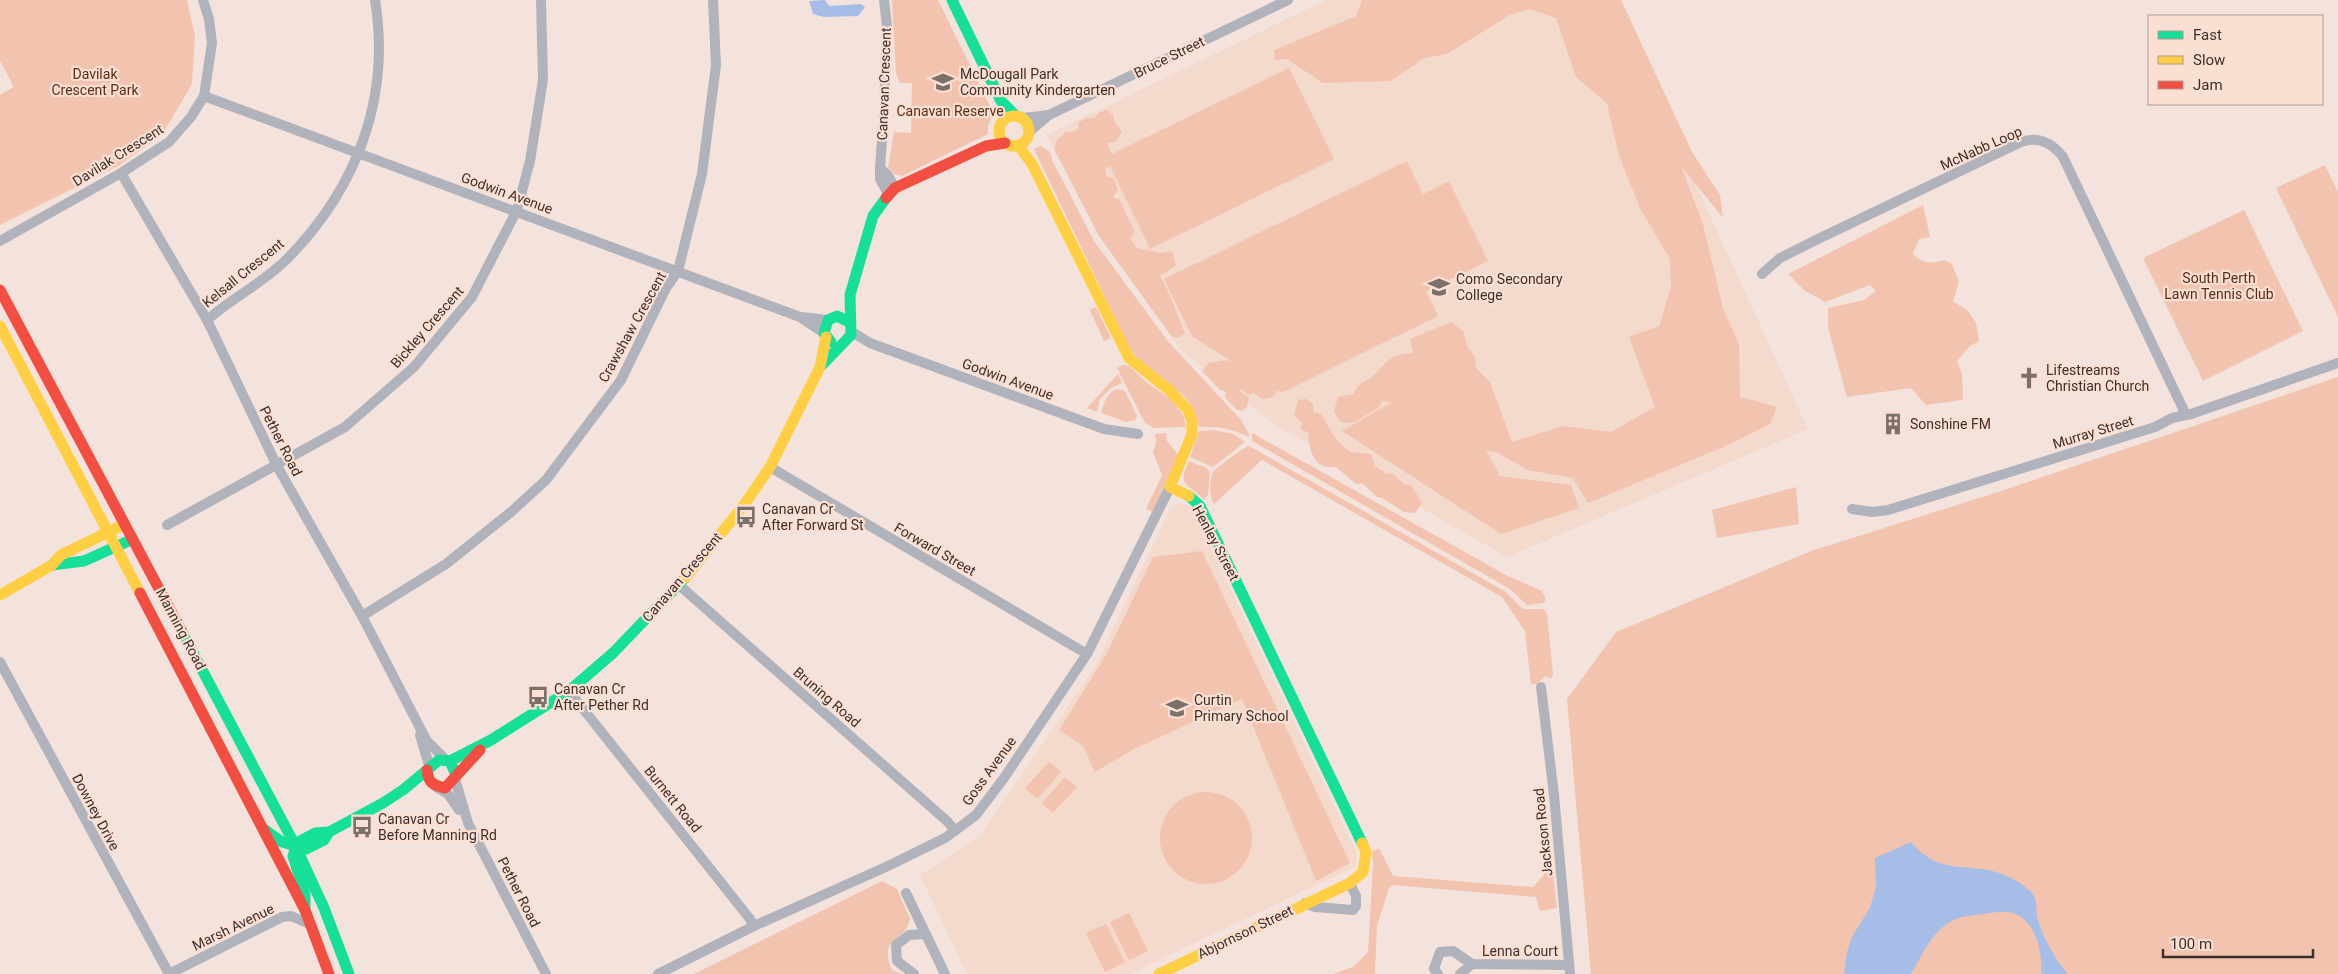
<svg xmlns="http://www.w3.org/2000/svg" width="2338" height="974" font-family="Roboto,sans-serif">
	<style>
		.built { fill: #f4d9cd }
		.green { fill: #f2c3ae }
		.water { fill: #a5bde7 }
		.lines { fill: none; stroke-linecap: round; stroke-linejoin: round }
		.street { stroke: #b0b3bb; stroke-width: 10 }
		.fast { stroke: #16e098; stroke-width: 11 }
		.slow { stroke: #ffcf43; stroke-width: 11 }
		.jam { stroke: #f24e42; stroke-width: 11 }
		.labels { text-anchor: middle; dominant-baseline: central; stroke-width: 4.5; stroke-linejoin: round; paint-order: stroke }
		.street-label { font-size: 14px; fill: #3b302b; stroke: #fcdfd3 }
		.park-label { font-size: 14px; fill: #5d2c15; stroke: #fcdfd3 }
		.poi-label { font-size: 14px; fill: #3b302b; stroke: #fcdfd3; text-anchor: start }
	</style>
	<rect width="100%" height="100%" fill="#f3e3dc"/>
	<g class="built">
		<path d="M1326,0H1611L1808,429L1507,557L1275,425L1182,351L1099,236L1047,135Z"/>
		<path d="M1180,503L1188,505L1197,519L1357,854L1356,866L1129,974H967L920,875L980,836L1095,667L1171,507Z"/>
	</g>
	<g class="green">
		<path d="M0,0H187L195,36L192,84L162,135L118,166L0,225V95L14,87L0,61Z"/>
		<path d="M892,0H938L994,114L988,125V134L902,176L894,174L888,167L894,132L911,133L912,83H900L896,73Z"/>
		<path d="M1362,0H1621L1692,152L1720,195L1723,218L1681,166L1703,224L1723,309L1739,344L1740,397L1777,407L1770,424L1721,448L1588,503L1573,478L1528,470L1498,453L1486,450L1500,476L1571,485L1579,508L1501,534L1342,431L1392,402L1382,401L1378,408L1353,423L1340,422L1334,411L1338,397L1353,394C1363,377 1366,384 1376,373C1389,359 1393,354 1413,353L1410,339L1451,322L1464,332L1467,346L1475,357L1476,368L1490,382L1512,442L1563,426L1611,432L1655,407L1629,337L1659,326L1671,287L1670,259L1641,210L1625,171L1618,152L1607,103L1576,77L1556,18L1530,9L1510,15L1447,54L1424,58L1391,81L1323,83L1287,59L1275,60L1274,50L1356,16Z"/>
		<path d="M1289,68L1334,159L1150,249L1110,166L1105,169L1106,176L1114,179L1118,190L1113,196L1115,199H1119L1135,232L1130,238L1136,248L1162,253L1172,251L1176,265L1160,276L1168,291L1185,334L1178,337H1172L1099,236L1054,149L1057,140L1066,132H1071L1078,129L1079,122L1087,118H1094L1100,112L1107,110L1114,116V121L1122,131L1116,142L1107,143L1112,154Z"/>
		<path d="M1041,146L1050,152L1052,160L1094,241L1167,340L1241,420L1249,434V437C1232,429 1218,426 1199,427C1191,385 1165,390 1141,364C1136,358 1132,351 1128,345L1034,149Z"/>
		<path d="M1407,161L1423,194L1449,181L1488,261L1426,291L1438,316L1281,393L1277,390L1273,397L1262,399L1254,393L1249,395L1241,389L1239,391L1249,398L1247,407L1241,411L1236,409L1225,397L1226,392L1220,390L1202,371L1208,363L1227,360L1234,363L1192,336L1164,279Z"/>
		<path d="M2325,165L2338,192V317L2276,188Z"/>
		<path d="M1923,205L1930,237L1919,239L1913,254C1923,264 1931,264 1944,260L1952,264L1959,282L1953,301L1968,311L1976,323L1979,341L1970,346L1957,361L1962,374L1963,400L1926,405L1911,388L1847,397L1828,328V308L1864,300L1876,291L1870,285L1825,302L1804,290L1788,274Z"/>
		<path d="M2244,210L2303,331L2203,381L2143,258Z"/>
		<path d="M1096,307L1111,338L1104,341L1090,310Z"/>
		<path d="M1123,365L1129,366L1146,382L1172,400L1183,415L1186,427L1154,428L1145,423L1117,368Z"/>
		<path d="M1118,374L1122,383L1111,388L1100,399L1097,412L1087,408Z"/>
		<path d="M2338,377V974H1591L1567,699L1616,632L1811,551L1998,492Z"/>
		<path d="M1117,389L1125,391L1137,416L1135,420L1127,422L1101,413C1105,402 1105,395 1117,389Z"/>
		<path d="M1306,399L1313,404V412L1321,414L1335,438L1350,452L1371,454L1375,466L1386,474L1392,473L1404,484L1411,485L1422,503L1415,513L1404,512L1382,498L1377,497L1362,483L1356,484L1336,467C1314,470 1309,451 1308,432L1301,430L1302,423L1294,415L1298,400Z"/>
		<path d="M1214,430L1233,434L1245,442L1213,467L1190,457L1199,431Z"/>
		<path d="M1166,433L1167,441L1178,455L1153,512L1146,509L1162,475L1153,452L1156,443L1155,434Z"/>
		<path d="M1252,433L1506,575L1542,591L1546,600L1543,603L1527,605L1510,589L1252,441Z"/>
		<path d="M1249,446L1506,592L1523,609H1544L1547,614L1553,675L1551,679L1546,676L1536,684H1531L1525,631L1502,597L1262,460L1214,504C1209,497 1209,480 1213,472C1217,467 1243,448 1249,446Z"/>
		<path d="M1189,461L1206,468L1210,472L1208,495L1203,499C1189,483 1176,487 1189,461Z"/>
		<path d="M1796,487L1799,524L1717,538L1712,510Z"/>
		<path d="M1202,551L1350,863L1316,881L1242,699L1132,750L1095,772L1083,746L1059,730L1106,655L1153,557Z"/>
		<path d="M1049,762L1061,772L1037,799L1025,788Z"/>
		<path d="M1065,777L1077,787L1053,813L1042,803Z"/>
		<circle cx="1206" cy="838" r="46"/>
		<path d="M1379,848L1393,876L1533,887L1552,866L1557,908L1540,911L1536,897L1393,885L1389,888L1377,926L1375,974H1333L1353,967L1368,952L1373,864L1372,852Z"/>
		<path d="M882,881L897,889L910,919C905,943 877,936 892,970L901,974H694Z"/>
		<path d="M1129,913L1148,951L1129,960L1110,922Z"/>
		<path d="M1106,924L1125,962L1105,972L1086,933Z"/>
	</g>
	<g class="water">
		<path d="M825,0L829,6L861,4L865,7L858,16L824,17L813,14L809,1Z"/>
		<path d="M1911,842C1943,881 1975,857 2015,880C2020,883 2029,889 2033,894C2037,901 2036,910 2037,917C2042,935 2055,960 2068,974H2041C2043,951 2035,915 2007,912C2000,911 1991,913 1984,914C1973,915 1959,916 1950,922C1932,932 1921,957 1911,974H1844L1847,952L1853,935L1870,908L1876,886L1875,858Z"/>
	</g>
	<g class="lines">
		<g class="street">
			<path d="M884,0L887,26L884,110L880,168V179L888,194"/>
			<path d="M204,96L800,317L824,333"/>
			<path d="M1023,118L1049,115"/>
			<path d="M1029,132L1049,115L1288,0"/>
			<path d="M880,168L887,174L895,188"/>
			<path d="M121,173L207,320L277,466L362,616L417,722L427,741L445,759"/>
			<path d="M0,241L121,173L169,142L191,117L204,96L212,43L209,19L203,0"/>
			<path d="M1762,274L1780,258L1820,238L2021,142C2038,136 2052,143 2063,157L2186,415"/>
			<path d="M801,317L828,320"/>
			<path d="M207,320C233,297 265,282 289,257C357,187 391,98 375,0"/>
			<path d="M852,332L870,343L1104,429L1138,434"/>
			<path d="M770,467L1087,654"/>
			<path d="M1852,509L1872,512L1888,510L2155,427L2172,418L2191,414L2338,363"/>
			<path d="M167,525L345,427L414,367L472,297L517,210L530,161L543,80L541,0"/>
			<path d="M679,585L948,822L955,831"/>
			<path d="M362,616L446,564L511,512L546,480L621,380L666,288L678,271L702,174L716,65L713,0"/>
			<path d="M0,662L169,974"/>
			<path d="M1541,687L1554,795L1570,974"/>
			<path d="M569,691L750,919L754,926"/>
			<path d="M420,735L429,765"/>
			<path d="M455,779L468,823L546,974"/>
			<path d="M436,787L448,794L459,810"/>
			<path d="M906,893L945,974"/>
			<path d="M1305,903L1315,907L1353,910L1356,906V896L1350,883"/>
			<path d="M169,974L282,917L291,916L310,924"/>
			<path d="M658,974L754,926L888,866L945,838L976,815L1004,778L1087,654L1170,487"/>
			<path d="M914,974L897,961L896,945L909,935L925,934"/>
			<path d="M1438,974L1434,969L1440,952L1453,951L1472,964L1569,965"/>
			<path d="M1460,974L1472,964"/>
		</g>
		<g class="fast">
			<path d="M952,0L1001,101L1016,116"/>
			<path d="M831,342L824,333L828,320L837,316L849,322"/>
			<path d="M821,366L851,335L850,295L873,216L886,198"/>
			<path d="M1189,496L1200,506L1362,843"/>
			<path d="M52,565L84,561L133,539"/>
			<path d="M182,632L296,847L324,908L349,974"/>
			<path d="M450,761L491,740L569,691L613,653L685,578"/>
			<path d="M265,830L282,842L306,849L324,840L329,832"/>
			<path d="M305,910V894L293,856L298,842L315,833L329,832L383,803L403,790L439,760L450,761L456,775"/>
		</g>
		<g class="slow">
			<circle cx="1014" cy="131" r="15"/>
			<path d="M1018,145L1032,164L1129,358L1170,391L1188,410L1192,421V434L1170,487L1189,496"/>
			<path d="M0,326L140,593"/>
			<path d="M685,578L744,505L770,467L820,367L826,337"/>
			<path d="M0,595L52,565L61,555L125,524"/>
			<path d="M1159,974L1350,883L1363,872L1366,852L1362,843"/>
		</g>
		<g class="jam">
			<path d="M886,198L895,188L986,146L1005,143"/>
			<path d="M0,290L182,632"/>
			<path d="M140,593L305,910L329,974"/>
			<path d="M427,770C428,783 433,785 445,788L480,750"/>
		</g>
	</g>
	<defs>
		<g id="school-bare" transform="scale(1.725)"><path d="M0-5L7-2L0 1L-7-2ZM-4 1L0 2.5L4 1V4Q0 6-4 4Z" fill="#7b6f69" stroke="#fcdfd3" stroke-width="2.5" paint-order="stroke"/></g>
		<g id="church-bare" transform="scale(1.725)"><path d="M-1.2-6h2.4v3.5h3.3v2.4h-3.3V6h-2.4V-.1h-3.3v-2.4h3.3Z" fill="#7b6f69" stroke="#fcdfd3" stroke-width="2.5" paint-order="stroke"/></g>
		<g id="building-bare" transform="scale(1.725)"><path d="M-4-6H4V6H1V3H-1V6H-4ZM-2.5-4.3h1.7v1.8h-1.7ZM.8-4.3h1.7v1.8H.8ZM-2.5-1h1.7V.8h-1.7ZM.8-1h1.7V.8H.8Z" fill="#7b6f69" stroke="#fcdfd3" stroke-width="2.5" paint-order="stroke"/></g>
		<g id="bus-bare" transform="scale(1.725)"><path d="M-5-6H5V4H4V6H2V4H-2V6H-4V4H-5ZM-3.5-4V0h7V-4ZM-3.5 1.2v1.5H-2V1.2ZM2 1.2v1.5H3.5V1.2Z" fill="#7b6f69" stroke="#fcdfd3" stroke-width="2.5" paint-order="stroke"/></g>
	</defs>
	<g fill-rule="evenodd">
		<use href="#school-bare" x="943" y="82"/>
		<use href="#school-bare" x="1439" y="287"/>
		<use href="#church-bare" x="2029" y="378"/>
		<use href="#building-bare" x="1893" y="424"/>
		<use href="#bus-bare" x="746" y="517"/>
		<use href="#bus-bare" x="538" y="697"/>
		<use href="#school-bare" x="1177" y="708"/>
		<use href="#bus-bare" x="362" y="827"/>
	</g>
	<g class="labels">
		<g class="street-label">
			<text transform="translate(1169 57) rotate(-26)">Bruce Street</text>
			<text transform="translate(884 84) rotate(-88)">Canavan Crescent</text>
			<text transform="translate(1981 148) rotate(-24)">McNabb Loop</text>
			<text transform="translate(118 155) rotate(-32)">Davilak Crescent</text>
			<text transform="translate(507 193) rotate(20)">Godwin Avenue</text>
			<text transform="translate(243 273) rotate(-39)">Kelsall Crescent</text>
			<text transform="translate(427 327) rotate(-49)">Bickley Crescent</text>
			<text transform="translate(632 327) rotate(-61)">Crawshaw Crescent</text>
			<text transform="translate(1008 379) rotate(20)">Godwin Avenue</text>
			<text transform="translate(2093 432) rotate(-17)">Murray Street</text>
			<text transform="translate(281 441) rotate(63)">Pether Road</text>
			<text transform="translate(1216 543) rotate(62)">Henley Street</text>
			<text transform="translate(935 549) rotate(30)">Forward Street</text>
			<text transform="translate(682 577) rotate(-49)">Canavan Crescent</text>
			<text transform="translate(181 629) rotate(62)">Manning Road</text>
			<text transform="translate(827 697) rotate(41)">Bruning Road</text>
			<text transform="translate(989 771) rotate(-54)">Goss Avenue</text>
			<text transform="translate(673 799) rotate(51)">Burnett Road</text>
			<text transform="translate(96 812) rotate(62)">Downey Drive</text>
			<text transform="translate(1543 832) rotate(-96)">Jackson Road</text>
			<text transform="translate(519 892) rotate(63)">Pether Road</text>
			<text transform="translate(233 927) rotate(-26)">Marsh Avenue</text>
			<text transform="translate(1245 932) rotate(-26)">Abjornson Street</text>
			<text x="1520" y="951">Lenna Court</text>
		</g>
		<g class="park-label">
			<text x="95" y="74">Davilak<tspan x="95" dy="16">Crescent Park</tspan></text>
			<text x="950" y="111">Canavan Reserve</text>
			<text x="2219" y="278">South Perth<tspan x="2219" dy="16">Lawn Tennis Club</tspan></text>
		</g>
		<g class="poi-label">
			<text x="960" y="74">McDougall Park<tspan x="960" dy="16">Community Kindergarten</tspan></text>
			<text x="1456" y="279">Como Secondary<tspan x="1456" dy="16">College</tspan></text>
			<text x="2046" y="370">Lifestreams<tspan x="2046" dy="16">Christian Church</tspan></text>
			<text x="1910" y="424">Sonshine FM</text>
			<text x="762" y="509">Canavan Cr<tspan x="762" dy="16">After Forward St</tspan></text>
			<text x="554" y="689">Canavan Cr<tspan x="554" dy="16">After Pether Rd</tspan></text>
			<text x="1194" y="700">Curtin<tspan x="1194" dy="16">Primary School</tspan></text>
			<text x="378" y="819">Canavan Cr<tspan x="378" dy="16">Before Manning Rd</tspan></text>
		</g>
	</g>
	<rect x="2148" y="15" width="175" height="90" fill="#fcdfd3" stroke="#af9990"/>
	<rect x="2158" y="31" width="25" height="8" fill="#16e098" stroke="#af9990"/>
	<text x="2193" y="40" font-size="15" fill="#3b302b">Fast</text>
	<rect x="2158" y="56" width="25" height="8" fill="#ffcf43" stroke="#af9990"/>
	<text x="2193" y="65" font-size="15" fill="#3b302b">Slow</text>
	<rect x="2158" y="81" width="25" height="8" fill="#f24e42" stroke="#af9990"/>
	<text x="2193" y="90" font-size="15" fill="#3b302b">Jam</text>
	<path d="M2163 949v8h150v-8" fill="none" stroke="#3b302b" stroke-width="2.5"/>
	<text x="2170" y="949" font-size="15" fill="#3b302b" stroke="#fcdfd3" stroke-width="4" paint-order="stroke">100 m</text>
</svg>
